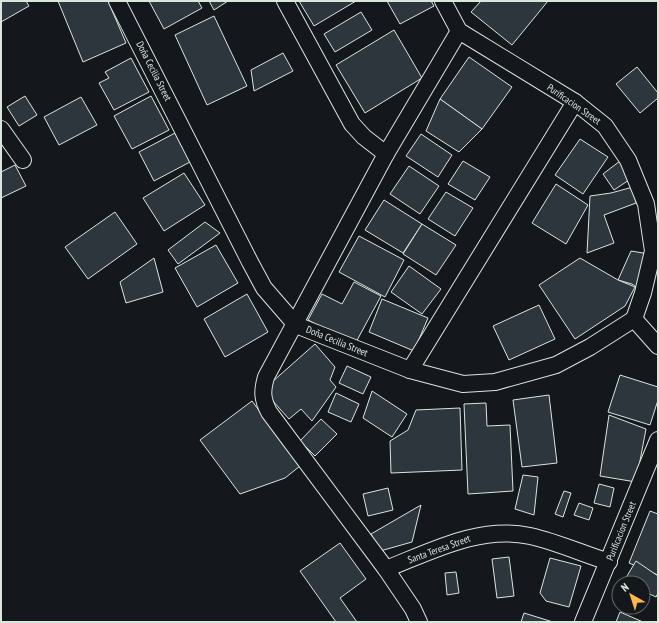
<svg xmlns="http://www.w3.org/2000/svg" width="659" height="623" font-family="'PT Sans Narrow',sans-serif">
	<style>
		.building { fill: #2c363c; stroke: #d8e6dc }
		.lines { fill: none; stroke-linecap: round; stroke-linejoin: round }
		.street-casing { stroke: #d8e6dc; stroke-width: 18 }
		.street { stroke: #14181c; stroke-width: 16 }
		.labels { text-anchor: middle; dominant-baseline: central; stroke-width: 3; stroke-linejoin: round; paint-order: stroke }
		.street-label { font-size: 10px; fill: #d8e6dc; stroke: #14181c }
	</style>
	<rect width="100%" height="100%" fill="#14181c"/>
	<g class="building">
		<path d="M1,1H26L29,6L1,22Z"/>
		<path d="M58,1H108L126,43L83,62Z"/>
		<path d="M149,1H198L202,8L164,29Z"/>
		<path d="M209,1H228L214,10Z"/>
		<path d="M299,1H356L314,26Z"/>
		<path d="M387,1H431L434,6L400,24Z"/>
		<path d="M481,1H548L512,45L471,12Z"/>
		<path d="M361,12L372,30L335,52L324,34Z"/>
		<path d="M214,16L247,86L207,105L175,35Z"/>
		<path d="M394,30L422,78L365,113L336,65Z"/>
		<path d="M283,53L293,71L254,91L251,70Z"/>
		<path d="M469,57L512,87L482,129L440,99Z"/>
		<path d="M131,58L149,92L114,110L99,83L109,78L105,72Z"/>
		<path d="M637,67L658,93V98L640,113L616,84Z"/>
		<path d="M25,96L37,115L19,126L7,107Z"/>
		<path d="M151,96L169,130L132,149L114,116Z"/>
		<path d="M81,97L97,125L59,145L44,117Z"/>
		<path d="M440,99L482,129L459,152L426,131Z"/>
		<path d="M175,133L190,162L154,181L139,152Z"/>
		<path d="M421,134L452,155L438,177L406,156Z"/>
		<path d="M580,139L608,157L583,194L555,175Z"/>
		<path d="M463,161L490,177L475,200L448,184Z"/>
		<path d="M620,161L632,178L614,190L603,174Z"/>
		<path d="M15,165L26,186L1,198V172Z"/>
		<path d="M409,166L439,186L420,214L390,194Z"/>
		<path d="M184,173L205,205L164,231L143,198Z"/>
		<path d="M556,184L588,205L566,244L532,223Z"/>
		<path d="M633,187L636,203L604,215L614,243L587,253L590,196L611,193Z"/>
		<path d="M446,192L473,208L455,236L428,219Z"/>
		<path d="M384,200L422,224L403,253L365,230Z"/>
		<path d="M115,212L137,244L88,279L65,247Z"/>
		<path d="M205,222L220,233L178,264L168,250Z"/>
		<path d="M422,224L456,245L436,275L403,254Z"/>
		<path d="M359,236L404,260L385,297L339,272Z"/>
		<path d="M216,245L238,283L197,307L175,268Z"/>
		<path d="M631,251L649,254L642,291L632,284L618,280Z"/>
		<path d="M154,258L163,292L126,303L120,282Z"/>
		<path d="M580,258L618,280L635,287L625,306L575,339L539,285Z"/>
		<path d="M409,266L441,289L422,314L391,292Z"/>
		<path d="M354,282L381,296L355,344L308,320L322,294L342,304Z"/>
		<path d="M247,294L268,332L225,357L204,319Z"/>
		<path d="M382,299L428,318L414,351L369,332Z"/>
		<path d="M539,305L555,339L509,360L493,326Z"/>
		<path d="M315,344L335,367L330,380L336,387L312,421L301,409L289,419L263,390Z"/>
		<path d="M347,366L371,377L363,394L339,383Z"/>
		<path d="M620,375L658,387V400L650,425L608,412Z"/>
		<path d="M372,391L407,414L392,437L363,418Z"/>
		<path d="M336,393L359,404L351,422L328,412Z"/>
		<path d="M549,395L557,463L522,467L513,400Z"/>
		<path d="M252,401L300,466L285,478L240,494L200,440Z"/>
		<path d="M486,403L487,426L510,425L513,491L468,494L464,404Z"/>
		<path d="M460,408L462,470L391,473L390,441L408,430L416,410Z"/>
		<path d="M609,415L646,429L636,482L600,476Z"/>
		<path d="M321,419L337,434L315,456L300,441Z"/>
		<path d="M523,475L538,477L534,515L515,509Z"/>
		<path d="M599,484L614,488L610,507L594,503Z"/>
		<path d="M388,488L393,510L368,516L363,494Z"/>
		<path d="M564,491L571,493L563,517L555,514Z"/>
		<path d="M579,503L593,508L589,520L574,515Z"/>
		<path d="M421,505L412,542L380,551L371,534Z"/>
		<path d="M650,511L658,514V575L629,563Z"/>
		<path d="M340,543L366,579L340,598L357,622H336L300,571Z"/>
		<path d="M509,557L514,596L497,598L492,559Z"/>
		<path d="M550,558L581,566L569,607L546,601L540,593Z"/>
		<path d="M636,561L658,576V593L656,597L643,591V583L624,581Z"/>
		<path d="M456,572L459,593L447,595L445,573Z"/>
		<path d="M620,612L643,622H616Z"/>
		<path d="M524,613L553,622H521Z"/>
	</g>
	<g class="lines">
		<g class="street-casing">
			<g id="street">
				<path d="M117,1L250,262L264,288L296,325L410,370L463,384L495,382L556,365L590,347L634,319"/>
				<path d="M285,1L352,124L364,137L386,154"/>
				<path d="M443,1L459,31L575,102L605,126L628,160L646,204L653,251L643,293L634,319"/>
				<path d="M1,129L23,160"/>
				<path d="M634,319L658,346"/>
				<path d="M410,370L575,102"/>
				<path d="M386,569C432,551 480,525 530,536C557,542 583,554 609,562"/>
				<path d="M419,622L413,609L386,569L269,412C262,399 262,391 266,377L386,154L459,31"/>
				<path d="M583,622L658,440"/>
			</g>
		</g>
		<use href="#street" class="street"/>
	</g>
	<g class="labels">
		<g class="street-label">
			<text transform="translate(154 71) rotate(63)">Doña Cecilia Street</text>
			<text transform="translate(574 104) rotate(35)">Purificacion Street</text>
			<text transform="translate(337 341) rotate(22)">Doña Cecilia Street</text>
			<text transform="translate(621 531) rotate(-68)">Purificacion Street</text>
			<text transform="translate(439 549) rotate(-20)">Santa Teresa Street</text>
		</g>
	</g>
	<rect width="659" height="623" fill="none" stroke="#d8e6dc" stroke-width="4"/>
	<g transform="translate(631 595) rotate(321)"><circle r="19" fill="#14181c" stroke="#626a69"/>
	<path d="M0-3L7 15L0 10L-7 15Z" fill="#ffb74d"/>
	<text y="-6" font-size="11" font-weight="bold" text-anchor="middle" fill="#d8e6dc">N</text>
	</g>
</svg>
